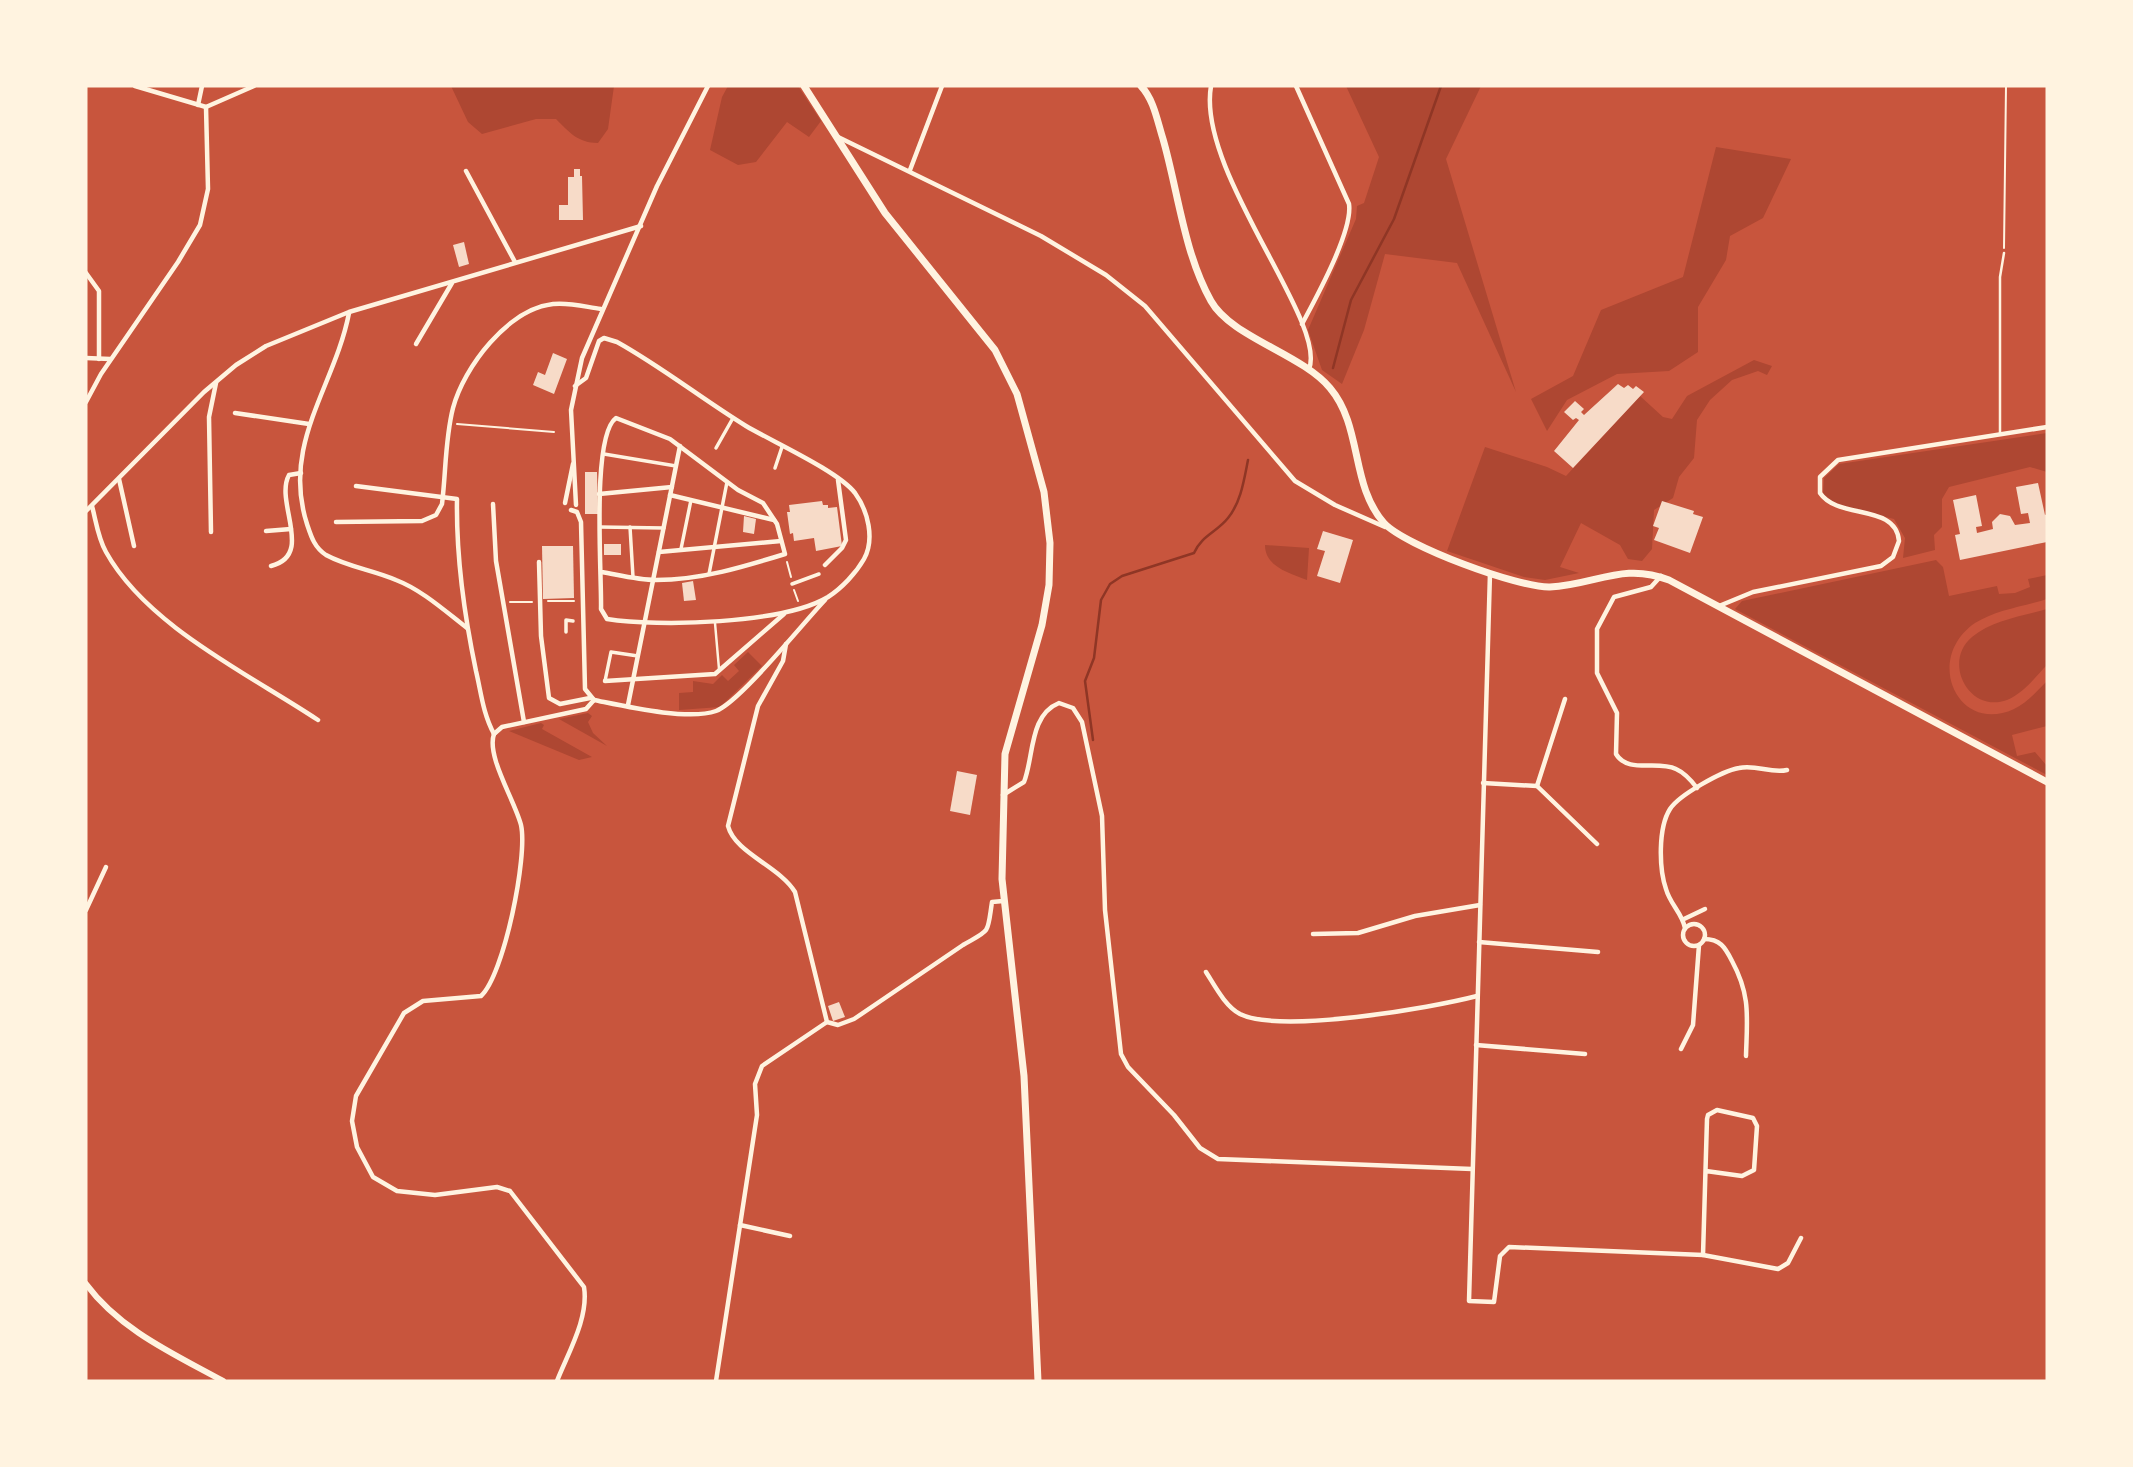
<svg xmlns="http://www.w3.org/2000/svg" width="2133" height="1467" font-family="'Titillium Web',sans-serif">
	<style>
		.green { fill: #ae4732 }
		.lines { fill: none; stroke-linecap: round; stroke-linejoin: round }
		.stream { stroke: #8f3625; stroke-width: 2.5 }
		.building { fill: #f7dbc8 }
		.path { stroke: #fff3e0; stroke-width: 2 }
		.service { stroke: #fff3e0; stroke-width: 2.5 }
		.pedestrian { stroke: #fff3e0; stroke-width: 3.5 }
		.minor { stroke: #fff3e0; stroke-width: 4.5 }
		.tertiary { stroke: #fff3e0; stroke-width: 6 }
		.secondary { stroke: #fff3e0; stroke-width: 7 }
		.primary { stroke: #fff3e0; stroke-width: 7 }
	</style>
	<rect width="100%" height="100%" fill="#c8553d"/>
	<g class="green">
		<path d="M451,86H614L608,129L598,143C578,143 569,132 556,119H536L482,134L468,122Z"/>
		<path d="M728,86H798L821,121L809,137L787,122L756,162L738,165L710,150L722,97Z"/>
		<path d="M1346,86H1481L1446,159L1516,392L1457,263L1385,254L1364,330L1342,384L1322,370L1308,330L1356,219L1357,206L1364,203L1379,157Z"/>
		<path d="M1716,147L1791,159L1763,218L1730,236L1726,260L1698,307V352L1669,371L1617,374L1567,400L1547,431L1531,399L1573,376L1601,310L1683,277Z"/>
		<path d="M1754,360L1772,366L1767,375L1758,371L1732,380L1710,400L1697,420L1694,458L1679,477L1673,498L1654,510L1652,549L1642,561L1628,559L1620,545L1581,523L1560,567L1579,573L1545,580L1524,577L1447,551L1485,447L1547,467L1566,476L1640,396L1663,417L1672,419L1687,396Z"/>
		<path d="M2047,433V472L2030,467L1949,487L1942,499V527L1934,535L1935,550L1903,558L1905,538L1894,519L1836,505L1823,494L1824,478L1839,464Z"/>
		<path d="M1265,545L1309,548L1307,580C1290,573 1265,567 1265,545Z"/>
		<path d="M1936,560L1943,567L1949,596L1997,586L1999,594L2015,593L2030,587L2028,579L2047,575V599C2025,606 1995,610 1975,623C1923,659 1958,735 2014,709C2027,703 2037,691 2047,681V726L2012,735L2017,756L2035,752L2047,766V775L1735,609L1742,601Z"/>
		<path d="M2047,609V665C2035,677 2024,693 2007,700C1969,714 1942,662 1972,637C1992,620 2023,616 2047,609Z"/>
		<path d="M748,652L762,666L720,707L679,710V693L693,692V681L713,684L722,675L728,681L739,671L734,665Z"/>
		<path d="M588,713L592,716L588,722L593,733L607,746L559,719Z"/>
		<path d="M541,723L544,725L542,729L592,757L579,760L509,731Z"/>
	</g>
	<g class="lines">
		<g class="stream">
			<path d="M1333,368L1351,300L1394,219L1441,86"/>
			<path d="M1093,740L1085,681L1094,658L1101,600L1110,584L1122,576L1194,553C1201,536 1217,532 1228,518C1241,502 1244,480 1248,460"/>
		</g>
	</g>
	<g class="building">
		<path d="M574,169H580V176H582L583,220H559V205H568V177H574Z"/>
		<path d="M464,242L469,264L459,267L453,245Z"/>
		<path d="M553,353L567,359L554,394L533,385L538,372L545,375Z"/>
		<path d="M1618,384L1624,388L1628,385L1633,389L1636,386L1644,392L1573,468L1554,451L1579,420L1576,418L1573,420L1564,412L1575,401L1584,409L1581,412L1584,415Z"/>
		<path d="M585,472H597L598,514H585Z"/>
		<path d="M2038,483L2045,515L2047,514V542L1960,560L1955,535L1960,534L1953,500L1976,495L1982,526L1976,527L1977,533L1993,529L1992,522L2000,514L2010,516L2015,525L2030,523L2028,513L2021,514L2016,487Z"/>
		<path d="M822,501L823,505H828V508L837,507L842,546L816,551L814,538L794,541L793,533L790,534L787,512H790L789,505Z"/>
		<path d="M1662,501L1694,511L1693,514L1703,517L1690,553L1654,540L1659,528L1653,526Z"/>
		<path d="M744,516L756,519L754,534L743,532Z"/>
		<path d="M1323,531L1353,540L1340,583L1317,576L1325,551L1317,549Z"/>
		<rect x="604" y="544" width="17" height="11"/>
		<path d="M542,546H573L574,598L543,599Z"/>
		<path d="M693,581L696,600L684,601L682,583Z"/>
		<path d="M957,771L977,775L970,815L950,811Z"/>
		<path d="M839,1002L845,1017L833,1021L828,1006Z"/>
	</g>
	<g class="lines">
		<g class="path">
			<path d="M2004,248L2006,86"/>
			<path d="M457,424L554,432"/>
			<path d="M787,562L791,577"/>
			<path d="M794,590L798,601"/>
			<path d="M548,601H574"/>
			<path d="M510,602H532"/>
		</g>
		<g class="service">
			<path d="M2000,433V277L2004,253"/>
			<path d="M715,623L719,669"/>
		</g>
		<g class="pedestrian">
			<path d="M716,448L733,418"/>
			<path d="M604,454L676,466"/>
			<path d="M775,468L782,447"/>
			<path d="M600,527L664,528"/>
			<path d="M630,527L633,577"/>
			<path d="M681,549L691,500"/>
			<path d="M709,574L727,482"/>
			<path d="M792,584L819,574"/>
			<path d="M566,632V620L573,621"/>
			<path d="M605,681L611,652L638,656"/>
		</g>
		<g class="minor">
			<path d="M135,86L206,107L254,86"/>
			<path d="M1211,86C1196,171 1328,322 1309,369"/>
			<path d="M1296,86L1349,204C1353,231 1316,298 1302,324"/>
			<path d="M198,105L202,86"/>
			<path d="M838,137L1041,236L1106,275L1145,306L1295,481L1335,505L1385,527"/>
			<path d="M910,170L942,86"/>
			<path d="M466,171L515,262"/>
			<path d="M86,273L99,291V359"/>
			<path d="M349,313C335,386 281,444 307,524C311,536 314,547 326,555C348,567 373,570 396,580C422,590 445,611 467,628"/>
			<path d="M416,344L452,283"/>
			<path d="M86,358L110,359"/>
			<path d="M575,386L586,378L599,341L604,338L617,342C662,367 702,399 746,426C773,442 838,471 855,493C868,511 875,539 864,559C856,573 842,588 828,597C783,624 658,627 607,619L601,609C602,575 591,436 616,418L670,439L738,490L763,503L777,524L785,554C743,567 701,580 656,580C638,580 619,575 602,572"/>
			<path d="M86,402L101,374L178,262L200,225L208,189L206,107"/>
			<path d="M235,413L309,424"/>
			<path d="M119,479L134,546"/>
			<path d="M356,486L457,499C456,558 464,614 476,671C481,692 483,714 494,734"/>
			<path d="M599,494L672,487"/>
			<path d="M670,495L774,520"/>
			<path d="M565,503L573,464"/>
			<path d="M493,504L496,561L524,722"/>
			<path d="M576,505L571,410L582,358L657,186L708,86"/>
			<path d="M92,506C96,521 98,538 106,552C147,626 249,674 318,720"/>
			<path d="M571,510L577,512L581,522L585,689L594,700"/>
			<path d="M86,511L204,392L236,365L266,346L349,312L641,226"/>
			<path d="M336,522L422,521L436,515L442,504C446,472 445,439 453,408C464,367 508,309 553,304C569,302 586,307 601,309"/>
			<path d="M266,531L291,529"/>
			<path d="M211,532L209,417L216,383"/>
			<path d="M659,552L781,541"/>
			<path d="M539,562L541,636L549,698L560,704L590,698"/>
			<path d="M825,565L842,548L846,540L838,480"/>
			<path d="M271,566C315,555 274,502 289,475L301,473"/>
			<path d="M1490,573L1469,1301L1494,1302L1500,1256L1509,1247L1703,1255L1707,1119L1708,1115L1717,1110L1753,1118L1757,1126L1754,1170L1742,1176L1706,1171"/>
			<path d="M1661,576L1651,587L1614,597L1597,629V673L1617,713L1616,754C1628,774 1657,760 1676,769C1685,773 1691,780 1697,788"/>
			<path d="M1719,606L1753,592L1881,566L1893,557L1899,541C1896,503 1838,520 1820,493V477L1838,460L2047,427"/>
			<path d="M786,644L783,661L758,706L728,826C735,853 779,866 795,892L827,1022L838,1025L854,1019L963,945C991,929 987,935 992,902L1003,901"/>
			<path d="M605,681L715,674L784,614"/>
			<path d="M594,700C624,706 688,721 716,711C740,702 803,623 825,600"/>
			<path d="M628,705L680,446"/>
			<path d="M494,734C486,756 515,801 521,825C528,856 504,975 481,996L423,1001L404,1013L356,1096L352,1121L357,1147L373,1177L397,1191L435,1195L497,1187L510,1191L584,1287C589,1318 568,1353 557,1381"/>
			<path d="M494,734L502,727L586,709L594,700"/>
			<path d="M1483,783L1537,786L1597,844"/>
			<path d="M1537,786L1565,699"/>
			<path d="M1003,795L1024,782C1034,757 1029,715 1059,703L1073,708L1082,722L1102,816L1105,910L1121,1054L1128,1067L1174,1115L1200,1148L1218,1159L1472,1169"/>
			<path d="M86,910L106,867"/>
			<path d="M1684,919L1705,909"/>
			<circle cx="1694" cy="935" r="11"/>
			<path d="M1685,928C1682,913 1670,904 1666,889C1659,869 1658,828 1670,809C1679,795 1722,771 1739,768C1756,764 1771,774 1787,770"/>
			<path d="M1313,934L1358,933L1415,916L1480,905"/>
			<path d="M1704,939C1720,939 1725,947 1732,961C1751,996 1747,1018 1746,1056"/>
			<path d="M1479,942L1598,952"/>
			<path d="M1206,972C1215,986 1225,1006 1240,1014C1281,1034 1431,1008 1477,996"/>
			<path d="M1476,1045L1585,1054"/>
			<path d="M1681,1049L1693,1025L1699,945"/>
			<path d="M740,1225L790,1236"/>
			<path d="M1703,1255L1778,1269L1788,1263L1801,1238"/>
			<path d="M716,1381L757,1115L755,1084L762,1066L827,1022"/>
		</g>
		<path class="tertiary" d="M86,1284C120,1330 174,1354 223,1381"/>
		<path class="secondary" d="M804,86L885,213L995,350L1017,394L1044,492L1050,543L1049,585L1042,625L1005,754L1002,879L1024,1076L1038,1381"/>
		<path class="primary" d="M1141,86C1154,100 1157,120 1163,139C1178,191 1184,253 1211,301C1231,337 1302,354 1330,388C1363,427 1350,485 1384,523C1405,546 1519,588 1550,587C1595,585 1623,562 1669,580L2047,782"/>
	</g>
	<rect width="2133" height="1467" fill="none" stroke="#fff3e0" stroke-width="175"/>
</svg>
